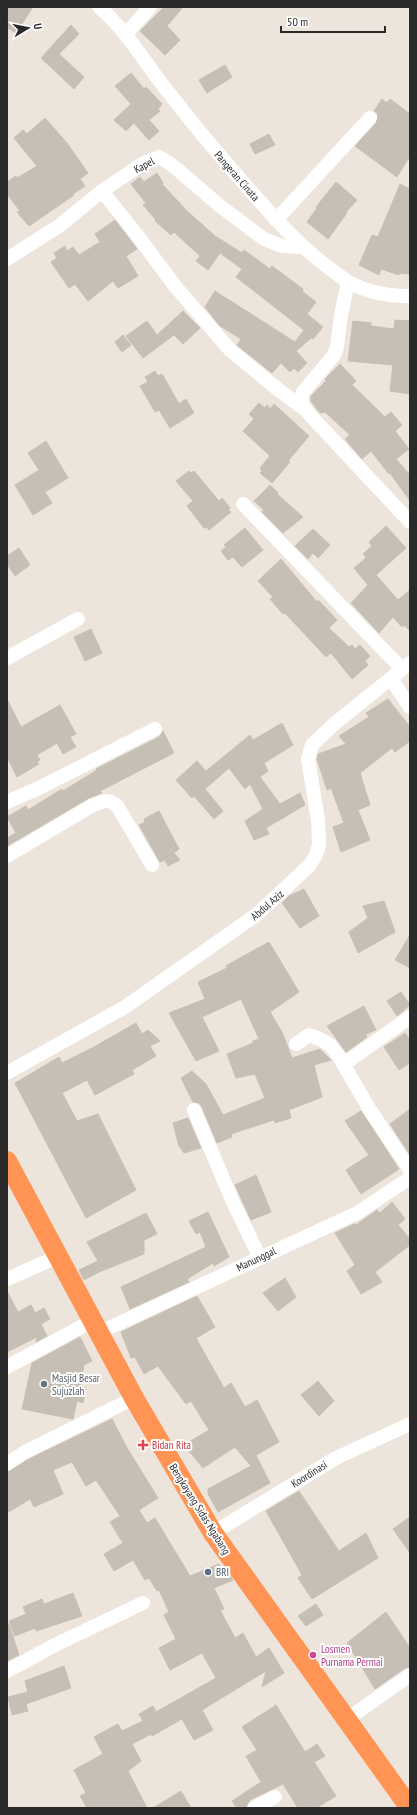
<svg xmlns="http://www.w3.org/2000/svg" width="417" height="1815" font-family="'PT Sans Narrow',sans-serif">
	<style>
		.building { fill: #c5bfb6; stroke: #c9c0b4 }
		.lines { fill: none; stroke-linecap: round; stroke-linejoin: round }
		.minor { stroke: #fff; stroke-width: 14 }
		.highway { stroke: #ff9454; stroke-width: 20 }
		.worship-dot { fill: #6b7280; stroke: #fff; stroke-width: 1.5 }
		.health-dot { fill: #e0444e; stroke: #fff; stroke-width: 1.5 }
		.service-dot { fill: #5c6f8a; stroke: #fff; stroke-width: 1.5 }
		.hotel-dot { fill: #d1479c; stroke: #fff; stroke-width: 1.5 }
		.labels { text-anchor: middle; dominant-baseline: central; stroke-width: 4; stroke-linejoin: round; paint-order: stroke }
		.street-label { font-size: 11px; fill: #2a2a2a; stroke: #fff }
		.worship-label { font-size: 11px; fill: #5b616d; stroke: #fff; text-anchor: start }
		.health-label { font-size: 11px; fill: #be3a42; stroke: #fff; text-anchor: start }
		.service-label { font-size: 11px; fill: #4e5e75; stroke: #fff; text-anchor: start }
		.hotel-label { font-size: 11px; fill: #b23c85; stroke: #fff; text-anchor: start }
	</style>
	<rect width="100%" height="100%" fill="#ede4db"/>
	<g class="building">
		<path d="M7,7H33L16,33L7,27Z"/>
		<path d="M164,7H183L167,26L180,40L165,55L140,31Z"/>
		<path d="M71,25L79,34L59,54L84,77L74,89L41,58Z"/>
		<path d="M225,65L232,77L207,93L199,80Z"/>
		<path d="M131,73L144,89L146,87L162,104L158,109L160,111L149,120L159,131L149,140L134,123L126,131L114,120L131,104L115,86Z"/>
		<path d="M382,99L387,103L390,99L410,114V156L397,177L355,146L376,123L378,114L374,111Z"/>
		<path d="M45,118L67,143L88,173L80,179L85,186L73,194L74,195L29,226L17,212L20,211L7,194V182L16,176L17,178L37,166L14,138L23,130L27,134Z"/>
		<path d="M269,134L275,145L255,154L250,144Z"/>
		<path d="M157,173L163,183L162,184L186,210L215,236L242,253L244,250L270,269L272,266L303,289L302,291L316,302L307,314L323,327L313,339L311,338L296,351L307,363L298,372L294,368L290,372L281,363L272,373L237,345L241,339L220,326L205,307L215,291L295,342L304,330L236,277L242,269L220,253L208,270L196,261L200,256L174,232L171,235L155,221L156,220L143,205L146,203L131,184L140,177L144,182Z"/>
		<path d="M336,182L357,200L346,212L347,213L328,239L307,222L317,208L316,207Z"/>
		<path d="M400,184L410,189V274L399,273V275L381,269L379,275L359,265L372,235L378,237Z"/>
		<path d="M115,220L137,249L126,256L138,276L118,288L113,281L88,301L75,284L69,288L51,262L57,258L54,253L65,246L67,251L73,247L79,255L100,242L95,234Z"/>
		<path d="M183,311L200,328L183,344L174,335L143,358L126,336L147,321L157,335Z"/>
		<path d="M395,320L410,321V394L390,391L393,365L348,361L353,321L371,323V326L394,329Z"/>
		<path d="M123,335L131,345L122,352L115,342Z"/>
		<path d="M340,364L356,381L352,385L385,417L391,412L402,425L395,431L409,449L396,459L410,475V501L390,473L389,474L371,451L362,459L345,439L350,435L325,412L320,413L311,401V396L326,381L325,379Z"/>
		<path d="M155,371L158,376L162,374L179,404L186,399L194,413L170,428L159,410L155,412L140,386L148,382L145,377Z"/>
		<path d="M259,403L265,408L267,405L270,409L274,404L309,436L288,461L290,462L272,483L260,473L262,471L260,468L270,456L243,431L254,419L249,414Z"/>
		<path d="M46,441L68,478L45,492L52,503L33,515L15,485L39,470L28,453Z"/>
		<path d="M189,471L191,473L194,471L219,501L222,498L230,508L228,510L231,512L209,530L206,527L204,528L187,506L193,501L176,481Z"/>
		<path d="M270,485L278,493L277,494L303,517L283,533L262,512L264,510L254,501Z"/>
		<path d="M386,526L406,548L376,575L398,600L410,590V631L404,625L402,627L393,617L379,633L351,603L368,585L354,568L365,559L366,557L363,554L372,546L369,542Z"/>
		<path d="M245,528L263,550L242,567L233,557L228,560L221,551L226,547L224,545Z"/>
		<path d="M313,529L330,545L318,558L313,553L308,559L295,546Z"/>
		<path d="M19,548L30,565L15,576L7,564V556Z"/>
		<path d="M281,559L317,602L318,600L324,606L337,620L329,628L349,647L352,645L355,649L360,645L370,656L365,661L368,665L352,679L331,653L326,657L285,613L283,614L270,599L273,597L258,581Z"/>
		<path d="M91,629L102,653L85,661L74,637Z"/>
		<path d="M7,699L21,727L60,705L76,734L70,737L76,747L63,754L57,743L37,755L40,760L37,762L39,764L17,777L7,757Z"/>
		<path d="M388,699L410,727V741L395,752L392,748L360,773L370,805L358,810L370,840L341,852L333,827L344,823L331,788L327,790L317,759L318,754L346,744L339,736L369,717L366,713Z"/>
		<path d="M282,723L293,745L264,763L268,771L260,777L280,804L300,793L305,805L266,828L269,834L254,840L245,821L263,809L250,784L245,789L229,768L205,789L223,811L214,819L194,796L192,798L176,780L197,761L206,771L250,735L253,740Z"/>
		<path d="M163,731L174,753L100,791L102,793L89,798L7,846V838L16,833L7,817L26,806L28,810L62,789L63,791L97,770L96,769L159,737Z"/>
		<path d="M159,811L179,849L174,853L180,860L168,866L165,860L160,862L139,825L145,822L144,819Z"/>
		<path d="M304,889L319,916L300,928L282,903L289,896Z"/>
		<path d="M384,901L395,932L358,953L349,932L368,918L363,906Z"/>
		<path d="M410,935V968L395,960Z"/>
		<path d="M269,942L299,992L270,1012L282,1032L292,1058L320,1049L331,1060L314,1065L322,1097L289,1110L291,1118L275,1123L274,1120L231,1134L232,1137L217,1143L202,1107L199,1103L193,1102L181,1078L192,1071L206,1084L223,1115L265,1098L255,1074L236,1078L227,1054L253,1043V1041L259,1039L241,999L202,1017L219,1051L196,1061L169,1013L205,999L198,982L227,968L226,966L238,959Z"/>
		<path d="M401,992L410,1005L397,1016L387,1001Z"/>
		<path d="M364,1006L376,1030L364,1035H366L367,1037L346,1052L327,1026Z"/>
		<path d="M136,1023L142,1034L148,1030L160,1041L150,1046L156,1056L132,1070L134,1074L95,1095L87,1080L62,1093L77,1121L98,1114L136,1190L86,1218L15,1083L59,1057L62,1063L94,1047Z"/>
		<path d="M405,1033L410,1040V1063L399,1070L384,1047Z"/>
		<path d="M410,1109V1155L390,1124Z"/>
		<path d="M361,1111L399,1169L361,1194L346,1170L369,1155L345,1121Z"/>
		<path d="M188,1118L201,1148L184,1153L179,1146L173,1123Z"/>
		<path d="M256,1175L271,1212L251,1220L235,1185Z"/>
		<path d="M392,1202L405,1219L398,1225L410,1239V1245L375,1272L382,1282L361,1294L347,1271L355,1265L335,1233L354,1224L356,1225L377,1210L380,1213Z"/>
		<path d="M208,1212L229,1257L214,1266L213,1263L187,1279L189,1282L130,1309L121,1287L206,1247L200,1232L196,1234L189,1221Z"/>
		<path d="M146,1213L157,1234L144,1240V1254L99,1272L84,1280L79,1270L98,1261L87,1242Z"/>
		<path d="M285,1278L296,1297L278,1311L263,1293Z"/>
		<path d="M7,1291L18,1312L31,1305L35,1313L44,1308L50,1319L41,1324L47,1336L36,1342L37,1337L7,1352Z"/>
		<path d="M197,1296L215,1327L196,1338L224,1388L231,1383L245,1407L257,1400L279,1442L256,1455L270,1483L218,1512L208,1494V1489L251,1466L235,1447L203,1468L184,1445L209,1430L191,1401L186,1404L158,1366L144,1374L135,1357L131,1358L121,1332Z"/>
		<path d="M80,1337L92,1361L84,1365L80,1387L86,1388L83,1403L77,1401L73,1419L22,1409L32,1363Z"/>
		<path d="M318,1381L334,1401L319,1416L301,1395Z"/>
		<path d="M112,1419L127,1448L158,1498L139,1510L147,1523L155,1518L190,1576L219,1564L222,1571L225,1570L233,1580L214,1588L224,1609L220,1610L235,1638L243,1633L256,1657L269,1648L284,1673L262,1687L266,1671L202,1710L213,1730L194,1740L182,1719L152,1736L151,1734L132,1744L141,1761L128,1771L147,1808H87L80,1796L86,1793L74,1770L103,1754L94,1737L118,1724L122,1731L143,1721L139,1714L153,1706L156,1712L216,1678L202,1653L170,1670L159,1648L176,1639L164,1615L169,1612L159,1590L157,1591L149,1578L145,1580L133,1560L114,1571L104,1554L123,1543L110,1522L120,1516L96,1480L86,1486L72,1462L53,1470L63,1494L34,1507L30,1499L7,1513V1472L29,1459Z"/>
		<path d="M299,1491L339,1551L366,1533L378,1558L312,1599L298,1578L302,1575L266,1511Z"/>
		<path d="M410,1517V1553L393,1529Z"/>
		<path d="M73,1593L82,1616L36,1631L35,1628L15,1636L9,1621L26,1614L23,1607L42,1599L44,1604Z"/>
		<path d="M316,1604L323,1615L306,1626L298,1616Z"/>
		<path d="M386,1612L410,1648V1667L405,1668L375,1689L347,1643Z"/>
		<path d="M9,1624L19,1655L7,1661V1625Z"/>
		<path d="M64,1666L71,1688L26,1704L28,1711L12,1715L8,1697L28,1692L25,1681Z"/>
		<path d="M276,1705L305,1752L317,1744L325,1756L314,1762L336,1796L316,1808H298L283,1784L250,1800L246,1808H237L232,1801L261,1782L246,1756L257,1750L242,1727Z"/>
		<path d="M181,1791L191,1808H153Z"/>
	</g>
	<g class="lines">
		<g class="minor">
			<path d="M99,7C125,29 142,58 162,84C192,123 223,160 255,196C278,222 301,247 329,268C335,272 342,278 349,282C366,292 390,297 410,296"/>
			<path d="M126,34L150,7"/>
			<path d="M102,191L137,235L175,286L230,350L280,391L306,410"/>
			<path d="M276,220L370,118"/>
			<path d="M7,259L59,226L102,191L142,164L159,157L171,164L220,206L264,239L282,246L302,247"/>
			<path d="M348,282L341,315L337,347L334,355L303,392C299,402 304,407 310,415L410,522"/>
			<path d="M243,504L402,669"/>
			<path d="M7,658L78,619"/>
			<path d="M391,679L410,707"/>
			<path d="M7,802L39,788L155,729"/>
			<path d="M7,856L93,805C104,801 109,798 118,807L152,865"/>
			<path d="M296,1044L309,1035L320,1039L330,1045L338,1055L370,1110L410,1170"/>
			<path d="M344,1064L410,1017"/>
			<path d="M7,1073L125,1007L256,915L310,865L316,855L319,845L318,820L308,759L312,745L334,724L410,663"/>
			<path d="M194,1110L233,1202L260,1258"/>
			<path d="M7,1279L57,1257"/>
			<path d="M98,1333L357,1213L410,1178"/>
			<path d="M7,1367L92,1321"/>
			<path d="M7,1464L25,1452L134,1398"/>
			<path d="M213,1533L336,1458L410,1424"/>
			<path d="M7,1671L55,1645L143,1603"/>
			<path d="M346,1720L410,1675"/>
			<path d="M254,1808L275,1797"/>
		</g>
		<path class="highway" d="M7,1161L134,1398L213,1533L410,1808"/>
	</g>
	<circle class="worship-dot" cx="44" cy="1384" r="4"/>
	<path class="health-dot" d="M141 1439h4v4h4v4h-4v4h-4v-4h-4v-4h4z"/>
	<circle class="service-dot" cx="208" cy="1572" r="4"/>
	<circle class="hotel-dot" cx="313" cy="1655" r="4"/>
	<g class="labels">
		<g class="street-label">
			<text transform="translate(144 165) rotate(-28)">Kapel</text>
			<text transform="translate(237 176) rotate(49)">Pangeran Cinata</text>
			<text transform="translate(267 905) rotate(-41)">Abdul Aziz</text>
			<text transform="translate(256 1259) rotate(-26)">Manunggal</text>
			<text transform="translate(309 1474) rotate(-32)">Koordinasi</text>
			<text transform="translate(200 1509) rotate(58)">Bengkayang Sidas Ngabang</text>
		</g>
		<g class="worship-label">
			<text x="52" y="1378">Masjid Besar<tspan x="52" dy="13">Sujuzlah</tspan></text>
		</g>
		<g class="health-label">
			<text x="152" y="1445">Bidan Rita</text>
		</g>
		<g class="service-label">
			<text x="216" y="1572">BRI</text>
		</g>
		<g class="hotel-label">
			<text x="321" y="1649">Losmen<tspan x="321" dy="13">Purnama Permai</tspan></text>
		</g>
	</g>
	<rect width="417" height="1815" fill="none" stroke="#2a2a2a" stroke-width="16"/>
	<g transform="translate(28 28) rotate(80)" stroke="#ffffff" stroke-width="3" paint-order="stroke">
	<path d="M0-3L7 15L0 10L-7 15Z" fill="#2a2a2a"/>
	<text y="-6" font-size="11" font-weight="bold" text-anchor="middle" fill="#2a2a2a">U</text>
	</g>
	<path d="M281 26v6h104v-6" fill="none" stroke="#2a2a2a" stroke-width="2"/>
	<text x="287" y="26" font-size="12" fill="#2a2a2a" stroke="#ffffff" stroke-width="3" paint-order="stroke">50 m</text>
</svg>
